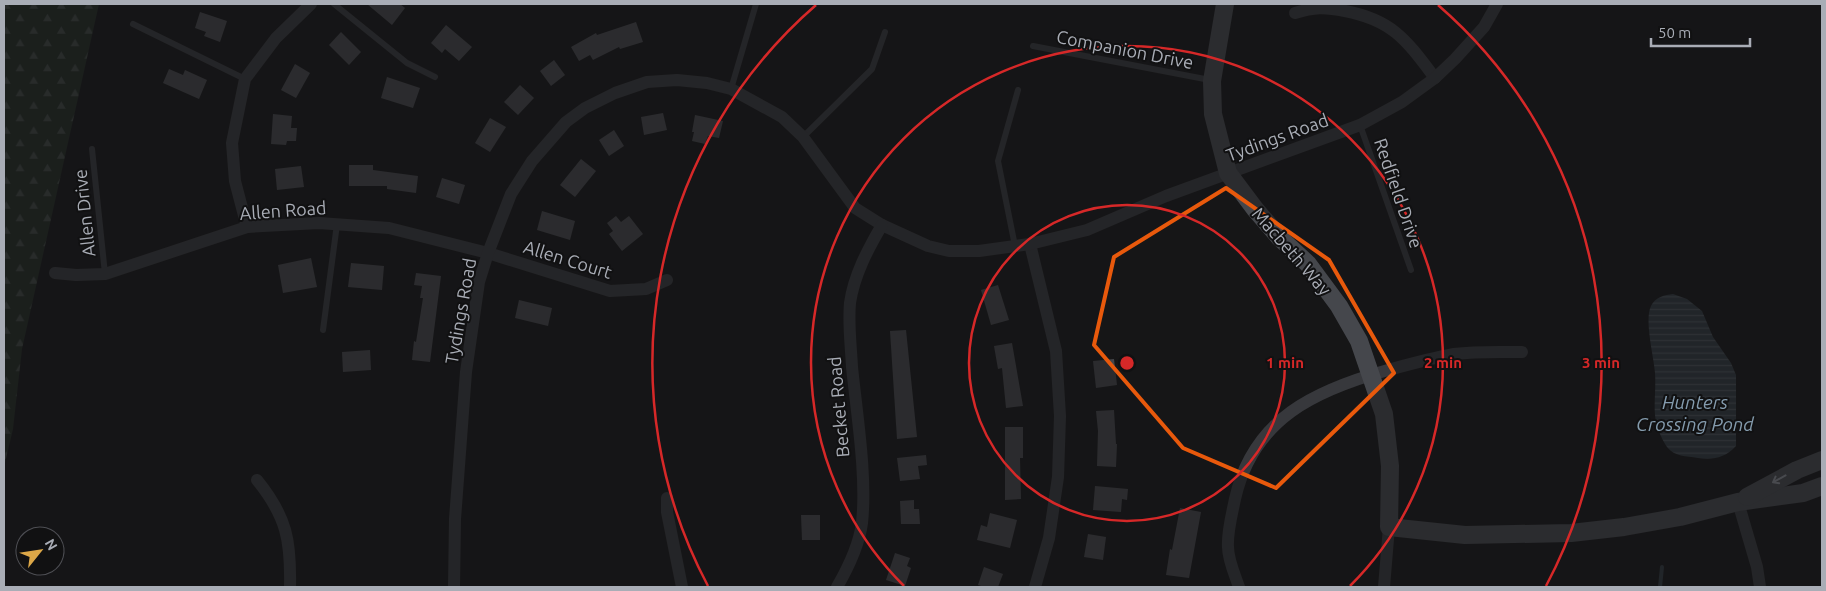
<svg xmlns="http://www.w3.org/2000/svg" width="1826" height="591" font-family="Ubuntu,sans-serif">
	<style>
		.forest { fill: url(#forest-firs) }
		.water { fill: url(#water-rules) }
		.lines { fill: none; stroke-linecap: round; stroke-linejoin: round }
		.stream { stroke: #30383f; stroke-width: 4 }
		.building { fill: #45464a }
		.lane { stroke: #37383c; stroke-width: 6 }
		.street { stroke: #37383c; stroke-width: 12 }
		.secondary { stroke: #45474c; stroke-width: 18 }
		.oneway { stroke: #868991 }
		.marked { fill: none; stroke: #e8590c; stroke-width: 4; stroke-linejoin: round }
		.ring { fill: none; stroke: #d62828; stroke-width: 2.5 }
		.labels { text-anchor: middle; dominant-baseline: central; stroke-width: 4; stroke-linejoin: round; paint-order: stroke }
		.street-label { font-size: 18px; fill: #a9adb6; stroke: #111112 }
		.water-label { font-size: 19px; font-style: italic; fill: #849bad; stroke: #111112 }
		.centre { fill: #d62828; stroke: #111112; stroke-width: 2.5 }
		.ring-label { font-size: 15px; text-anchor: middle; font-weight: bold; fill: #d62828; stroke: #111112; stroke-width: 4; stroke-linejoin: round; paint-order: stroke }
	</style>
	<defs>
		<pattern id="forest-firs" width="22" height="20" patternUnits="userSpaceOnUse" patternTransform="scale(1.25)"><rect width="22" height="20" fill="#222a23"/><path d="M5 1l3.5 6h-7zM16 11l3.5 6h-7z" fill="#3f4641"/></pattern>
		<pattern id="water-rules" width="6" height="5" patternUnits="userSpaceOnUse" patternTransform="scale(1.25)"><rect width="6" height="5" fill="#30383f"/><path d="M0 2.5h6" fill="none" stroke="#4b5258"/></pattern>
	</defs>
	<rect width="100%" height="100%" fill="#161617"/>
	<path class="forest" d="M4,4H99L22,349L13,429L4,467Z"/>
	<path class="water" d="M1673,294L1687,299L1702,311L1713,337L1731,363L1736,375V446C1725,458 1713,460 1698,458C1686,456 1675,457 1667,447C1661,438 1656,426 1655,415C1654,402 1656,387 1655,373C1654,357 1644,320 1651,306C1655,297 1665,295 1673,294Z"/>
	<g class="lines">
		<path class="stream" d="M1660,587L1662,567"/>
	</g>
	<g class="building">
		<path d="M367,4H400L405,8L392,25Z"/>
		<path d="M200,12L227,21L220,42L204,36L206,32L195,28Z"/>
		<path d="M636,22L643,42L620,49L619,47L593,60L590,55L579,61L571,47L596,33L597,35Z"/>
		<path d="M446,25L472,47L459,61L445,49L442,53L431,43Z"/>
		<path d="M341,32L361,52L349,65L329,45Z"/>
		<path d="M554,60L565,75L551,86L540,71Z"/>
		<path d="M295,64L310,73L296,98L281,90Z"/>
		<path d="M169,69L183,75L185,70L207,80L199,99L163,83Z"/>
		<path d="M387,77L420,88L413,108L381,98Z"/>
		<path d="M520,85L534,98L518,115L504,102Z"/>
		<path d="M663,113L667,130L644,135L641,117Z"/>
		<path d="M273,114L292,116L291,128H297L296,141H287L286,145L271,144Z"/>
		<path d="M695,115L723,121L719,138L708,136L705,144L692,141L694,132H692Z"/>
		<path d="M490,118L506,127L490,152L475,143Z"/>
		<path d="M614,130L624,146L609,156L599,140Z"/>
		<path d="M581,159L596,171L575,197L560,185Z"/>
		<path d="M349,165H373V170L418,176L416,193L387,189V186H349Z"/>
		<path d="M301,166L304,187L277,190L275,169Z"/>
		<path d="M442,178L465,185L459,204L436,197Z"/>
		<path d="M542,211L575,221L570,240L537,230Z"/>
		<path d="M616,216L621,222L629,216L643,234L622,251L609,234L613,231L607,223Z"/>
		<path d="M311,258L317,287L283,293L278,265Z"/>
		<path d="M351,263L384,266L382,290L348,287Z"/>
		<path d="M416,273L441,276L430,362L412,360L414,341L416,342L423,298H420L422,286L414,285Z"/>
		<path d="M998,285L1009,320L991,325L981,290Z"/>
		<path d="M519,300L552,308L548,326L515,318Z"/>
		<path d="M906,330L917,437L897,439L890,331Z"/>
		<path d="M1012,343L1023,406L1006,408L1002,368L998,369L994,346Z"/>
		<path d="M370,350L371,370L343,372L342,352Z"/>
		<path d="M1114,359L1117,385L1096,388L1093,361Z"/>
		<path d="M1114,410L1116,444H1117L1116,467L1097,466L1098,431L1096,411Z"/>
		<path d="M1005,427H1023V458H1020L1021,499L1005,500Z"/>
		<path d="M926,455L927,465L918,466L920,479L900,481L897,458Z"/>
		<path d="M1095,486L1128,489L1127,500L1122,499L1121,512L1093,510Z"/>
		<path d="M914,500V509H919L920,524H901L900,501Z"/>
		<path d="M1180,508L1201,512L1189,578L1166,575L1170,549L1172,550Z"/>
		<path d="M990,513L1017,520L1010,548L977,540L981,525L987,527Z"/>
		<path d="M801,515H820V540H802Z"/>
		<path d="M1088,534L1106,537L1103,560L1084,557Z"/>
		<path d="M895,553L910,558L907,566L911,568L905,586L886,580Z"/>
		<path d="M984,567L1003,574L998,587H984L978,585Z"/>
	</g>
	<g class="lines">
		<g class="lane">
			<path d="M334,4L407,63L435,77"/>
			<path d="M133,24L245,79"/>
			<path d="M1033,46L1210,80"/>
			<path d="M731,89L756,4"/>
			<path d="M1360,125L1411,270"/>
			<path d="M803,137L872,69L885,32"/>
			<path d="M92,149L105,274"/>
			<path d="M1015,246L998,161L1018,90"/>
			<path d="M323,330L337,224"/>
		</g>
		<g class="street">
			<path d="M1295,13C1314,7 1325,7 1345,11C1393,20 1407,41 1435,78"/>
			<path d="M247,227L235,181L232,143L245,79L276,38L311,4"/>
			<path d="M1030,244L1056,351L1060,416L1058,477L1049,538L1035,587"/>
			<path d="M55,273L76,275L105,274L247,227L319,223L389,228L488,253L610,291L646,289L667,280"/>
			<path d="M257,480C287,517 291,541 290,587"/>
			<path d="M667,498V512L682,587"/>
			<path d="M1738,502L1757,567L1760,587"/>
			<path d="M454,587L455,519L466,372L479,282L488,253L511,194L532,161L566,122L585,108L615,93L647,82L677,80L707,83L731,89L782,117L803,137L855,208L882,225L928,246L949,251H979L1030,244L1087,230L1166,196L1360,125L1402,102L1435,78L1455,59L1484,27L1497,4"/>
			<path d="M837,587C848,568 859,546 862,523C867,476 857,416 852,367C851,346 848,324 850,303C854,275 868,249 882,225"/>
			<path d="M1239,587C1235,575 1228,560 1228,547C1227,532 1232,514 1235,499C1253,418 1316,390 1388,370C1410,364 1432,358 1454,354C1477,351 1500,352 1522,352"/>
			<path d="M1384,587L1389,527"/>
		</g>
		<g class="secondary">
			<path d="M1225,4L1212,81L1213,114L1228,173L1255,209L1280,238L1308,264L1339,306L1359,341L1384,414L1390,466L1389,527L1465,535L1571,533L1624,527L1680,517L1738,502L1803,493L1822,486"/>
			<path d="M1747,497L1797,470L1822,460"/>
		</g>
	</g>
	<defs><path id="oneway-shaft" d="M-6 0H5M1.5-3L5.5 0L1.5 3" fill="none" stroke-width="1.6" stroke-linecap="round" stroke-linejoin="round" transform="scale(1.25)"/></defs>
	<use class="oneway" href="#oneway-shaft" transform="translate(1779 479) rotate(151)"/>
	<path d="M0 0H1826V591H0ZM1226,188L1329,260L1394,373L1276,488L1183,448L1094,345L1114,257Z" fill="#161617" fill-opacity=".55" fill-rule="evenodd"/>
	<path class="marked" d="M1226,188L1329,260L1394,373L1276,488L1183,448L1094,345L1114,257Z"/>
	<g class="ring">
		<circle cx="1127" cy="363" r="158"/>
		<path d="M904 586A316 316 0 1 1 1350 586"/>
		<path d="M708 586A474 474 0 0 1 816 5M1438 5A474 474 0 0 1 1546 586"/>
	</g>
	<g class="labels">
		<g class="street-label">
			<text transform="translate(1125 49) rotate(11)">Companion Drive</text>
			<text transform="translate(1277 137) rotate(-20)">Tydings Road</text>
			<text transform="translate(1399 193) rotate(71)">Redfield Drive</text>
			<text transform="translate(283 210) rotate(-4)">Allen Road</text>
			<text transform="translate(84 213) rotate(-96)">Allen Drive</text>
			<text transform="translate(1292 251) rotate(49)">Macbeth Way</text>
			<text transform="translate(568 259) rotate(17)">Allen Court</text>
			<text transform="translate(460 311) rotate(-80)">Tydings Road</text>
			<text transform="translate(838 407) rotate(-95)">Becket Road</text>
		</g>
		<g class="water-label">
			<text x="1695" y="402">Hunters<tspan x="1695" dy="22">Crossing Pond</tspan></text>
		</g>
	</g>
	<circle cx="1127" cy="363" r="8" class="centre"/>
	<g class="ring-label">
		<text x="1285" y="368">1 min</text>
		<text x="1443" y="368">2 min</text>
		<text x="1601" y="368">3 min</text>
	</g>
	<rect width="1826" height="591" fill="none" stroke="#a9adb6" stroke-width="10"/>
	<g transform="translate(40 551) rotate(60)"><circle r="24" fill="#111112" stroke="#4e4f54"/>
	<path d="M0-4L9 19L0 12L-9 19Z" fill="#dda848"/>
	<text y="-8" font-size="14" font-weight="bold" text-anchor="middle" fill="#a9adb6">N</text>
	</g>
	<path d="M1651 38v8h99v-8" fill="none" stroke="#a9adb6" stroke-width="2.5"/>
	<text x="1658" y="38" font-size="15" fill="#a9adb6" stroke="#111112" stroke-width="4" paint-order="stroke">50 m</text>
</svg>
